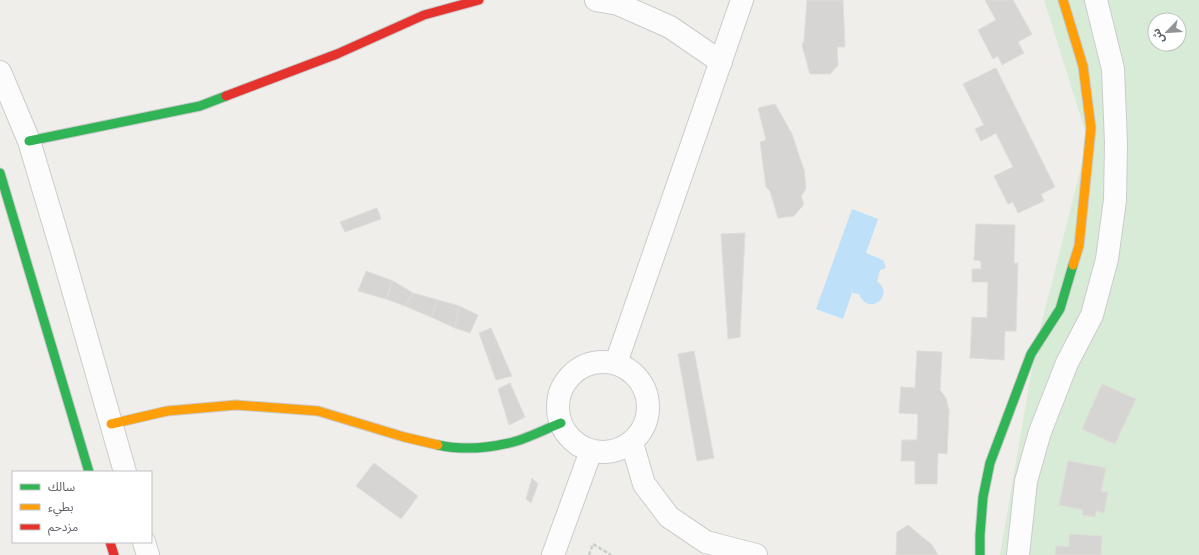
<svg xmlns="http://www.w3.org/2000/svg" width="1199" height="555" font-family="Helvetica,'Noto Sans Arabic',sans-serif">
	<style>
		.green { fill: #d8ebd6; fill-rule: evenodd }
		.water { fill: #bfe0f9 }
		.building { fill: #d6d5d3; stroke: #deddd9 }
		.lines { fill: none; stroke-linecap: round; stroke-linejoin: round }
		.street-casing { stroke: #cbcccc; stroke-width: 24 }
		.fast-casing { stroke: #cacacb; stroke-width: 11 }
		.slow-casing { stroke: #cacacb; stroke-width: 11 }
		.jam-casing { stroke: #cacacb; stroke-width: 11 }
		.path { stroke: #cacfcc; stroke-width: 2.5; stroke-dasharray: 4 2; stroke-linecap: butt }
		.street { stroke: #fdfcfc; stroke-width: 22 }
		.fast { stroke: #30b455; stroke-width: 9 }
		.slow { stroke: #ff9f0a; stroke-width: 9 }
		.jam { stroke: #e5322d; stroke-width: 9 }
	</style>
	<rect width="100%" height="100%" fill="#efeeea"/>
	<path class="green" d="M1044,0H1199V555H1000L1036,345L1088,140ZM1155,20H1179V44H1155Z"/>
	<path class="water" d="M852,209L878,219L866,253L883,260L886,268L880,270L877,281C896,296 868,317 859,294L853,293V290L843,319L816,309Z"/>
	<g class="building">
		<path d="M807,0H843L845,47H837L838,65L830,74H810L802,45L804,41Z"/>
		<path d="M985,0H1013L1032,34L1018,42L1024,53L1002,65L998,56L993,59L978,30L996,20Z"/>
		<path d="M996,68L1055,187L1041,194L1044,201L1018,213L1013,202L1008,204L994,176L1013,167L996,133L981,141L975,129L984,125L963,84Z"/>
		<path d="M775,104L792,134L804,170L806,188L801,197L804,204L794,216L778,218L770,191L766,187L760,142L766,140L758,108Z"/>
		<path d="M377,208L381,219L345,232L340,222Z"/>
		<path d="M976,224L1015,225L1014,263H1018L1016,331H1005L1004,360L970,358L972,317L987,318L988,282H972V269H981V261L974,260Z"/>
		<path d="M745,233L740,337L728,339L721,234Z"/>
		<path d="M366,271L393,281L386,299L358,291Z"/>
		<path d="M393,281L413,293L405,306L386,299Z"/>
		<path d="M413,293L438,300L431,317L405,306Z"/>
		<path d="M438,300L459,306L455,328L431,317Z"/>
		<path d="M459,306L478,315L470,333L455,328Z"/>
		<path d="M491,328L512,376L496,380L479,333Z"/>
		<path d="M694,351L714,458L697,461L678,354Z"/>
		<path d="M917,351L942,352L940,390L946,398L949,411L947,454L938,453L937,484H915V461H901L902,440H917L918,414L899,413L901,387L915,388Z"/>
		<path d="M510,383L525,417L509,425L498,389Z"/>
		<path d="M1102,384L1136,399L1115,444L1082,429Z"/>
		<path d="M1068,461L1106,468L1101,491L1108,492L1104,513L1096,511L1095,517L1082,515L1083,510L1059,505Z"/>
		<path d="M374,463L418,496L401,519L356,486Z"/>
		<path d="M532,478L538,484L531,503L526,499Z"/>
		<path d="M908,525L932,545L938,555H896L897,532Z"/>
		<path d="M1069,534L1102,536L1101,555H1055L1056,546L1069,547Z"/>
	</g>
	<g class="lines">
		<g class="street-casing">
			<g id="street">
				<path d="M596,0L618,4L670,27L721,62"/>
				<path d="M0,72L29,141L61,248L125,472"/>
				<circle cx="603" cy="407" r="45"/>
				<path d="M616,363L742,0"/>
				<path d="M632,443L644,484L669,517L706,542L756,555"/>
				<path d="M144,542L148,555"/>
				<path d="M553,555L591,451"/>
				<path d="M1018,555L1026,481L1040,432L1067,363L1092,315L1107,259L1115,200L1116,143L1113,69L1096,0"/>
			</g>
		</g>
		<g class="fast-casing">
			<g id="fast">
				<path d="M29,141L200,106L226,96"/>
				<path d="M0,173L89,472"/>
				<path d="M438,445C460,450 487,448 509,443C525,440 545,429 561,423"/>
				<path d="M980,555V535L983,497L990,463L1031,354L1060,309L1073,265"/>
			</g>
		</g>
		<g class="slow-casing">
			<g id="slow">
				<path d="M1063,0L1083,66L1091,128L1079,246L1073,265"/>
				<path d="M111,424L167,411L236,405L318,411L404,437L438,445"/>
			</g>
		</g>
		<g class="jam-casing">
			<g id="jam">
				<path d="M226,96L337,54L424,15L479,0"/>
				<path d="M110,542L114,555"/>
			</g>
		</g>
		<path class="path" d="M589,555L593,544L611,555"/>
		<use href="#street" class="street"/>
		<use href="#fast" class="fast"/>
		<use href="#slow" class="slow"/>
		<use href="#jam" class="jam"/>
	</g>
	<rect x="12" y="471" width="140" height="72" fill="#ffffff" stroke="#bfc1c3"/>
	<rect x="20" y="484" width="20" height="6" fill="#30b455" stroke="#bfc1c3"/>
	<text x="48" y="491" font-size="12" fill="#5f6368">سالك</text>
	<rect x="20" y="504" width="20" height="6" fill="#ff9f0a" stroke="#bfc1c3"/>
	<text x="48" y="511" font-size="12" fill="#5f6368">بطيء</text>
	<rect x="20" y="524" width="20" height="6" fill="#e5322d" stroke="#bfc1c3"/>
	<text x="48" y="531" font-size="12" fill="#5f6368">مزدحم</text>
	<g transform="translate(1167 32) rotate(245)"><circle r="19" fill="#ffffff" stroke="#bfc1c3"/>
	<path d="M0-3L7 15L0 10L-7 15Z" fill="#919496"/>
	<text y="-6" font-size="11" font-weight="bold" text-anchor="middle" fill="#5f6368">ش</text>
	</g>
</svg>
